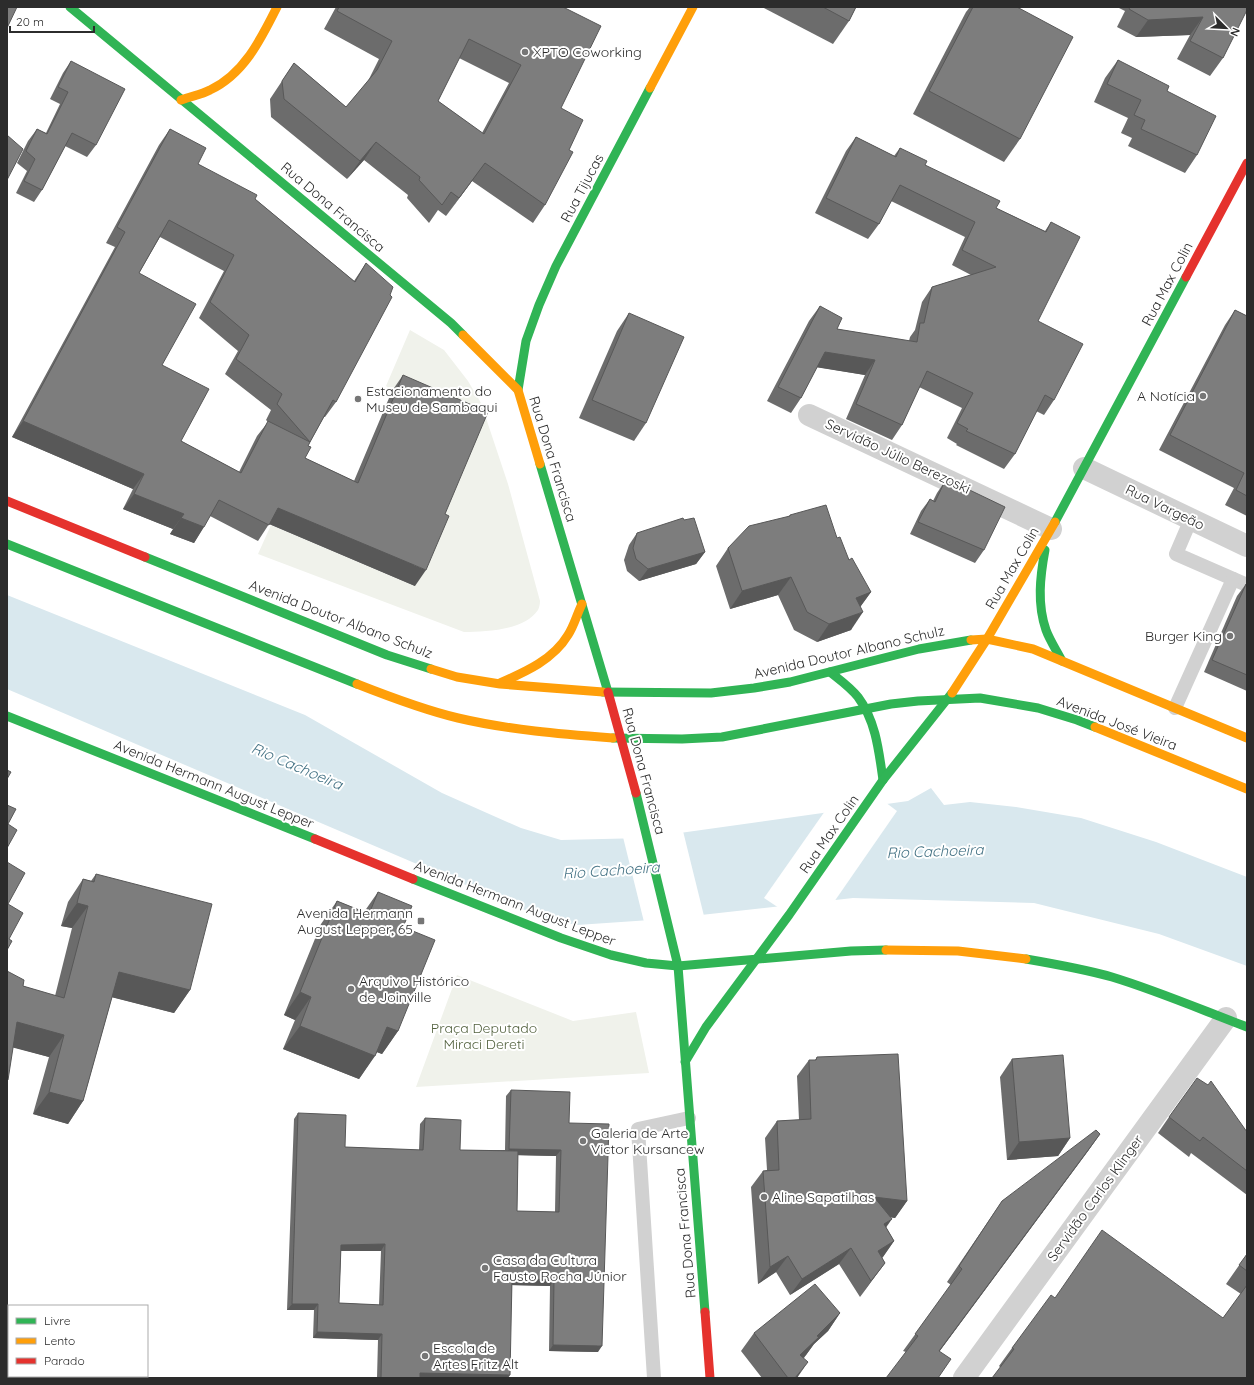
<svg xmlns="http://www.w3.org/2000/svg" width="1254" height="1385" font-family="Quicksand,sans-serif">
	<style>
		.green { fill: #f0f2eb }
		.water { fill: #d9e8ee }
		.pier { fill: #fff }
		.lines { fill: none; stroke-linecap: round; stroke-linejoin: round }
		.lane { stroke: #d1d1d1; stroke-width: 14 }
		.street { stroke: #d1d1d1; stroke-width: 22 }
		.fast { stroke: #30b455; stroke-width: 9 }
		.slow { stroke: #ff9f0a; stroke-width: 9 }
		.jam { stroke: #e5322d; stroke-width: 9 }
		.wall { fill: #6c6c6c; fill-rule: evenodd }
		.shaded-wall { fill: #585858 }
		.building { fill: #7d7d7d; stroke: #585858; fill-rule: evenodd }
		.poi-dot { fill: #767676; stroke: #fff; stroke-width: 1.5 }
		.labels { text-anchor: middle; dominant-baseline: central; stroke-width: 4; stroke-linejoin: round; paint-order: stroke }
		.poi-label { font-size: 14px; fill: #2c2c2c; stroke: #fff; text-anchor: start }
		.street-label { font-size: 14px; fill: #2c2c2c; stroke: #fff }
		.park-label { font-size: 14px; fill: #53623f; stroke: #fff }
		.water-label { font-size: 15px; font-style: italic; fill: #447284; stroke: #fff }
	</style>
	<rect width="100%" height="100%" fill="#fff"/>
	<g class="green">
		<path d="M410,330L444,350L468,381L481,403L508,484L540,601C540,604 539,608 538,610C524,631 486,631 464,632L258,554L271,525L415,586L392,391L386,386Z"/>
		<path d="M457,975L573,1021L636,1012L649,1073L416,1087Z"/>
	</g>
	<path class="water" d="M7,595L305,715L442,793L521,828L561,840L644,838L908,801L931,788L944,805L970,802L1016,807L1081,818L1156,842L1247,877V966L1159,934L1034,903L853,898L665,919L577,925L546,919L7,689Z"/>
	<g class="pier">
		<path d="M885,802L897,811L834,902L779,908L764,898L825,811Z"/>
		<path d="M683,831L704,916L644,922L623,837L644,836Z"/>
	</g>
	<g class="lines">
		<g class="lane">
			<path d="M1191,519L1176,554L1247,585"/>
			<path d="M1175,708L1233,579"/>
			<path d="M654,1378L638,1129L689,1118"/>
		</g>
		<g class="street">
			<path d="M809,415L1051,529"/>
			<path d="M1084,468L1247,546"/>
			<path d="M964,1378L1226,1018"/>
		</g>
		<g class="fast">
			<path d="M70,7L451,323L463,335"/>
			<path d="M518,390L526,341L539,305L556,266L650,88"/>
			<path d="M540,464L608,692"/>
			<path d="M1055,522L1186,277"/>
			<path d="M7,544L357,684"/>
			<path d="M1045,550C1040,577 1037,604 1046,630C1050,641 1057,651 1062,661"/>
			<path d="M145,557L387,655L431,669"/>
			<path d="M830,672C840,680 850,687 858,697C876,721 879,752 883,780"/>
			<path d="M603,692L711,693L754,688L790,682L919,649L971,640"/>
			<path d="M7,716L315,839"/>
			<path d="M613,738L682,739L722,737L891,704L918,701L980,698L1038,708L1077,720L1095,727"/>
			<path d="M636,793L678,966L705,1312"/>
			<path d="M413,879L561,938L611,955L646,963L678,966L851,951L886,950"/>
			<path d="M1026,959C1055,964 1084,969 1112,977C1158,991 1202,1010 1247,1027"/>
			<path d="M685,1062L706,1027L789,915L883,780L952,693"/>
		</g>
		<g class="slow">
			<path d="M650,88L693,7"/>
			<path d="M181,100C191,96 201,95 210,90C244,74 261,39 277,7"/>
			<path d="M463,335L518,390L540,464"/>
			<path d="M971,640L987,639L1033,649L1247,738"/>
			<path d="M431,669L457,677L500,684L603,692"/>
			<path d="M500,683C525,672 553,660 568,635C574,626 577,614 582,604"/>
			<path d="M357,684C390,697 424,710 458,718C509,730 561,734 613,738"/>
			<path d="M952,693L987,639L1055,522"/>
			<path d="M1095,727L1247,789"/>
			<path d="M886,950L958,951L1026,959"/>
		</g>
		<g class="jam">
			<path d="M1186,277L1247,163"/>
			<path d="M7,501L145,557"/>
			<path d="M608,692L636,793"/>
			<path d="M315,839L413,879"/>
			<path d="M705,1312L710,1378"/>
		</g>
	</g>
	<g class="wall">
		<path d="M336,7H563L561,108L569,150L545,205L533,223L472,181L446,216L438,210L429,223L407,198L408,195L364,160L347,179L271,117L270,99L294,63L346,107L368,81L379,59L324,29ZM459,58L509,83L482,133L438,101Z"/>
		<path d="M762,7H856L849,21L833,44Z"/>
		<path d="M970,7H1017L1020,139L1004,162L913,114L966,12Z"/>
		<path d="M1117,7H1247L1223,58L1210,76L1177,59L1190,35L1136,37L1117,27L1125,11Z"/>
		<path d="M1118,60L1167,91L1197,155L1185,173L1128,146L1132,138L1121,133L1128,118L1094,102L1105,78Z"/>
		<path d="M71,61L96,145L87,157L65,146L42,190L34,202L16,193L27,171L17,163L28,141L37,129L46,133L60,104L50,99L63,73Z"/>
		<path d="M170,129L198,164L255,199L354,281L366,263L336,402L325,417H324L310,442L308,446L305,458L354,481L392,391L403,375L415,586L269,524L258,541L210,516L194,543L170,534L173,529L123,509L133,489L12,437L115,247L106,243L159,145ZM160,237L224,271L199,318L238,351L225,374L271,410L266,420L268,422L257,436L239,472L181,441L139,273Z"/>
		<path d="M856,137L894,156L900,148L925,165L996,208L1045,231L1051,222L1038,321L1054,400L1044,415L1036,411L1015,454L1004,469L956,445L957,444L947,438L962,408L919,387L902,425L892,440L846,419L865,375L817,367L801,398L791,413L767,401L809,321L820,306L837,329L909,341L910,337L915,330L922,302L932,287L971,275L952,265L965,237L891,201L879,224L868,239L815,213L846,151Z"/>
		<path d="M1235,310L1247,316V516L1225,505L1234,488L1159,450L1225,325Z"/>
		<path d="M629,313L646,423L634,441L579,418L617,331Z"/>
		<path d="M945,481L954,485L955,483L984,550L975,563L910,534L921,511L930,499L933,501L937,493Z"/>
		<path d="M790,515L837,538L849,560L871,592L860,607L851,630L817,642L794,630L778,595L730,609L716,566L728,548L789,516Z"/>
		<path d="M684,520L705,552L696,564L639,581L627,571L624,560L629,545L637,533Z"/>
		<path d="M1246,584L1247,585V691L1204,672L1237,596Z"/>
		<path d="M96,874L190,990L174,1013L112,997L83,1101L68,1124L33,1114L49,1057L13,1047L7,1081V971L23,986L55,996L72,928L61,926L68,902L83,879L91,881Z"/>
		<path d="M378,892L403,927L398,1031L382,1054L377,1052L359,1079L283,1049L295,1020L284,1015L321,924L337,901L364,912Z"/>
		<path d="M817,1057L907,1201L895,1218L890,1217L886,1227L894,1241L882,1258L885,1263L860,1297L839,1264L790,1295L776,1272L758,1284L751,1187L763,1171L767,1170L765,1138L777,1121L799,1120L797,1076L809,1060H815Z"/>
		<path d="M1012,1059L1070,1138L1058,1156L1007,1160L1000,1077Z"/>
		<path d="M511,1090L569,1123L598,1352L549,1351L550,1286L512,1285L508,1378H377L378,1340L313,1338L314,1310H287L294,1119L298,1113L345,1147L419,1150L420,1124L425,1118L460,1150H505L506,1096ZM518,1155L556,1156L555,1212L517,1211ZM341,1251H381L379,1305L339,1303Z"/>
		<path d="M1169,1117L1247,1132V1195L1191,1153L1189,1157L1158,1133Z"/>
		<path d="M1100,1134L1088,1151L939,1352H906L903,1351L951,1285L947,1282L1002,1201Z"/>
		<path d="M1247,1254V1378L1000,1367L999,1366L1012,1348L1055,1298L1223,1318L1241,1294L1226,1284Z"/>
		<path d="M840,1313L828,1331L814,1344L806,1355L804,1358L797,1378H762L741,1351L754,1333Z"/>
	</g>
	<g class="shaded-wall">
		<path d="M1203,17L1190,35L1136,37L1148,20Z"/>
		<path d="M376,142L364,160L347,179L360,161Z"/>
		<path d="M485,163L472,181L446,216L459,198Z"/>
		<path d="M825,352L875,360L865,375L815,367Z"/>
		<path d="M23,421L144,474L133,489L12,437Z"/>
		<path d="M134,494L184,514L173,529L123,509Z"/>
		<path d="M278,508L426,570L415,586L267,523Z"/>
		<path d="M181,518L204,527L194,543L170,534Z"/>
		<path d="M705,552L696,564L639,581L648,569Z"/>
		<path d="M791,577L778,595L730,609L742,591Z"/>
		<path d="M871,592L858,610L856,598Z"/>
		<path d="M863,612L851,630L817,642L829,624Z"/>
		<path d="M77,903L88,906L72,928L61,926Z"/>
		<path d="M119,972L190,990L174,1013L103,995Z"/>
		<path d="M300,992L311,997L295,1020L284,1015Z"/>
		<path d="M17,1022L64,1035L49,1057L7,1046Z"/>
		<path d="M300,1026L375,1056L359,1079L283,1049Z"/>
		<path d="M387,1027L398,1031L382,1054L371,1050Z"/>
		<path d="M49,1092L83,1101L68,1124L33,1114Z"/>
		<path d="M1100,1134L1088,1151L927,1368L939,1351Z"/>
		<path d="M1070,1138L1058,1156L1007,1160L1019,1142Z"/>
		<path d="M509,1149L561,1150L556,1156L505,1155Z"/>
		<path d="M874,1197L907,1201L895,1218L863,1213Z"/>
		<path d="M892,1219L880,1236L884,1224Z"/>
		<path d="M894,1241L883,1257L867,1268L878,1251Z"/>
		<path d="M385,1244L381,1251H337L341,1245Z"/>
		<path d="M851,1248L839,1264L790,1295L802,1279Z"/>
		<path d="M788,1256L776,1272L758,1284L770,1267Z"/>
		<path d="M885,1263L873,1279L860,1297L871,1281Z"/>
		<path d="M512,1279L554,1280L550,1286L508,1285Z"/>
		<path d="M292,1304H318L314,1310H287Z"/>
		<path d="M840,1313L828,1331L814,1344L806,1355L788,1372L800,1355L817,1336Z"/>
		<path d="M317,1332L382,1334L378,1340L313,1338Z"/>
		<path d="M553,1345L602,1346L598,1352L549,1351Z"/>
		<path d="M808,1362L797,1378H795Z"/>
		<path d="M420,1373L510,1375L508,1378H416Z"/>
	</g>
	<g class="building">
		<path d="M7,7H17L7,28Z"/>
		<path d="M339,7H563L601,26L561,108L583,120L569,150L573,152L545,205L485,163L459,198L451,192L442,205L419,180L420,177L376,142L360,161L284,99L282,81L294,63L346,107L377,70L392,41L337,11ZM469,39L521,65L484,134L438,101Z"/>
		<path d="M823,7H856L849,21Z"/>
		<path d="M973,7H1017L1073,37L1020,139L929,91Z"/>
		<path d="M1130,7H1247V10L1223,58L1190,41L1203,17L1148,20L1129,9Z"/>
		<path d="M1118,60L1169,86L1167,91L1216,116L1197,155L1141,129L1145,120L1134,115L1141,100L1107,84Z"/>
		<path d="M71,61L125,89L96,145L72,133L42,190L24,181L35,159L26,151L37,129L47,134L68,92L58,87Z"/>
		<path d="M170,129L206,148L198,164L257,195L255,199L355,282L366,263L393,287L390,295L392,297L336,402L333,400L310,442L277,404L282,394L236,359L249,335L210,302L234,255L169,220L139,273L196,304L162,365L209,389L181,441L241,473L268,421L310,442L308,446L311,447L305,458L358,483L403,375L488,412L445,514L449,516L426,570L278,508L269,525L219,500L204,527L181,518L184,514L134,494L144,474L23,421L125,232L117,227Z"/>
		<path d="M7,135L23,149L7,180Z"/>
		<path d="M856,137L896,157L900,148L927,161L925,165L1000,201L996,208L1046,232L1051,222L1080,237L1038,321L1083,344L1054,400L1045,395L1015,454L966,431L968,429L957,423L973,393L927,371L902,425L856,404L875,360L825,352L801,398L778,387L820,306L842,318L837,329L917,342L920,323H924L932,287L996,267L962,250L975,222L900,185L879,224L826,198Z"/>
		<path d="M1235,310L1247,316V496L1236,490L1244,473L1170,435Z"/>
		<path d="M629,313L684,337L646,423L592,400Z"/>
		<path d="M945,481L954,485L955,483L1005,507L984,550L918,522L930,499L935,502Z"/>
		<path d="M826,505L837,538L840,537L849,560L852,558L871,592L856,598L863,612L829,624L807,612L791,577L742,591L728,548L749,526L790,516V515Z"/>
		<path d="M683,518L684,520L694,518L705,552L648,569L636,559L633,548L637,533Z"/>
		<path d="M1246,584L1247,585V675L1212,660Z"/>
		<path d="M7,770L11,772L7,779Z"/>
		<path d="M7,805L16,809L8,824L17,830L7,848Z"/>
		<path d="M7,862L25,873L8,904L23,913L9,939L12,941L7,950Z"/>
		<path d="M96,874L212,904L190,990L119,972L83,1101L49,1092L64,1035L17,1022L8,1080H7V971L24,980L23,986L64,998L88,906L77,903L83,879L94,882Z"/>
		<path d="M378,892L412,906L403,927L435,940L398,1031L387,1027L375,1056L300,1026L311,997L300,992L337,901L369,914Z"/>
		<path d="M898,1054L907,1201L874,1197L892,1219L884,1224L894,1241L878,1251L885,1263L871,1281L851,1248L802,1279L788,1256L770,1267L763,1171L779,1170L777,1121L811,1119L809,1060H816L817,1057Z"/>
		<path d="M1063,1055L1070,1138L1019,1142L1012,1059Z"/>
		<path d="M1197,1078L1208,1085L1211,1081L1247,1132V1171L1203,1137L1200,1141L1169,1117Z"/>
		<path d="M511,1090L570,1092L569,1123L609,1124L602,1346L553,1345L554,1280L512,1279L510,1375L420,1373V1378H381L382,1334L317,1332L318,1304H292L298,1113L346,1115L345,1147L423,1150L425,1118L461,1120L460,1150L518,1151L517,1211L559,1212L561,1150L509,1149ZM385,1244L383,1305L339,1303L341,1245Z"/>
		<path d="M1096,1130L1100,1134L939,1351L951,1359L938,1378H886L918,1336L915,1334L962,1269L959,1266L1002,1201Z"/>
		<path d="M1102,1230L1223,1318L1247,1285V1378H992L1014,1349L1012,1348L1051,1295L1055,1298Z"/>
		<path d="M1247,1254V1271L1239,1265Z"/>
		<path d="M815,1284L840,1313L817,1336L819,1337L800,1355L808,1362L795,1378H788L754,1333Z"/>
	</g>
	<g class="poi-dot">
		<circle cx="525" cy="52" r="4"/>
		<circle cx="1203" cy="396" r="4"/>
		<circle cx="358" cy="399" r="4"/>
		<circle cx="1230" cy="636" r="4"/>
		<rect x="417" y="917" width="8" height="8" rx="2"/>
		<circle cx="351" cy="989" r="4"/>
		<circle cx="583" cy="1141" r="4"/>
		<circle cx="764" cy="1197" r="4"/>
		<circle cx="485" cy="1268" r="4"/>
		<circle cx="425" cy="1356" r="4"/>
	</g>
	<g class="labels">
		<g class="poi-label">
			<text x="533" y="52">XPTO Coworking</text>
			<text x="366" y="391">Estacionamento do<tspan x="366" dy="16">Museu de Sambaqui</tspan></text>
			<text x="1195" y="396" text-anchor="end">A Notícia</text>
			<text x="1222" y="636" text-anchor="end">Burger King</text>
			<text x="413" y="913" text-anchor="end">Avenida Hermann<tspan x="413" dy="16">August Lepper, 65</tspan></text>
			<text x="359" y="981">Arquivo Histórico<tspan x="359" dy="16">de Joinville</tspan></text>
			<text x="591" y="1133">Galeria de Arte<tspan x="591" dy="16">Victor Kursancew</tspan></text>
			<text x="772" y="1197">Aline Sapatilhas</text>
			<text x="493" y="1260">Casa da Cultura<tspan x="493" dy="16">Fausto Rocha Júnior</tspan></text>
			<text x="433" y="1348">Escola de<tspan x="433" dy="16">Artes Fritz Alt</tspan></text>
		</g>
		<g class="street-label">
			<text transform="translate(582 188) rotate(-62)">Rua Tijucas</text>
			<text transform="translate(333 207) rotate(40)">Rua Dona Francisca</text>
			<text transform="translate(1167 284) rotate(-62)">Rua Max Colin</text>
			<text transform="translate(898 456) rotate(25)">Servidão Júlio Berezoski</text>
			<text transform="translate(553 459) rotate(73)">Rua Dona Francisca</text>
			<text transform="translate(1165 507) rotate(26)">Rua Vargeão</text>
			<text transform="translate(1012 568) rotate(-60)">Rua Max Colin</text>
			<text transform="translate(341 619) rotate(21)">Avenida Doutor Albano Schulz</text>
			<text transform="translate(849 652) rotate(-13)">Avenida Doutor Albano Schulz</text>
			<text transform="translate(1117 723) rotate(21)">Avenida José Vieira</text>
			<text transform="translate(644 771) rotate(75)">Rua Dona Francisca</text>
			<text transform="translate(214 784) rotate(22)">Avenida Hermann August Lepper</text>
			<text transform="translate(829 834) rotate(-55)">Rua Max Colin</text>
			<text transform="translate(515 903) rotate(21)">Avenida Hermann August Lepper</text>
			<text transform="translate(1095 1198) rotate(-54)">Servidão Carlos Klinger</text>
			<text transform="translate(685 1233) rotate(-95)">Rua Dona Francisca</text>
		</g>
		<g class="park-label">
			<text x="484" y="1028">Praça Deputado<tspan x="484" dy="16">Miraci Dereti</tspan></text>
		</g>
		<g class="water-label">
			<text transform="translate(297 766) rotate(23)">Rio Cachoeira</text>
			<text transform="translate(935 851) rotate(-2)">Rio Cachoeira</text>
			<text transform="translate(611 870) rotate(-4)">Rio Cachoeira</text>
		</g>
	</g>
	<rect width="1254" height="1385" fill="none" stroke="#2c2c2c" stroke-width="16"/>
	<rect x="8" y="1305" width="140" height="72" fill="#ffffff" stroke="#ababab"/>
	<rect x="16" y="1318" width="20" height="6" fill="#30b455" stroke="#ababab"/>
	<text x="44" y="1325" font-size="12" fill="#2c2c2c">Livre</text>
	<rect x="16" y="1338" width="20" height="6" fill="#ff9f0a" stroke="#ababab"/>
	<text x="44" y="1345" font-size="12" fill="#2c2c2c">Lento</text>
	<rect x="16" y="1358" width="20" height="6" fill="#e5322d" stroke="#ababab"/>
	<text x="44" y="1365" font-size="12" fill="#2c2c2c">Parado</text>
	<g transform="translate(1226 28) rotate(114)" stroke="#ffffff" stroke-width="3" paint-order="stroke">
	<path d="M0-3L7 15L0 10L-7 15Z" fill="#2c2c2c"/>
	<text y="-6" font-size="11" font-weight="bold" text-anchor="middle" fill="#2c2c2c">N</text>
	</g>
	<path d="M10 26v6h84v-6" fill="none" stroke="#2c2c2c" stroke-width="2"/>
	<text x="16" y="26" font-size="12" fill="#2c2c2c" stroke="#ffffff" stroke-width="3" paint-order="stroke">20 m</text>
</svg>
